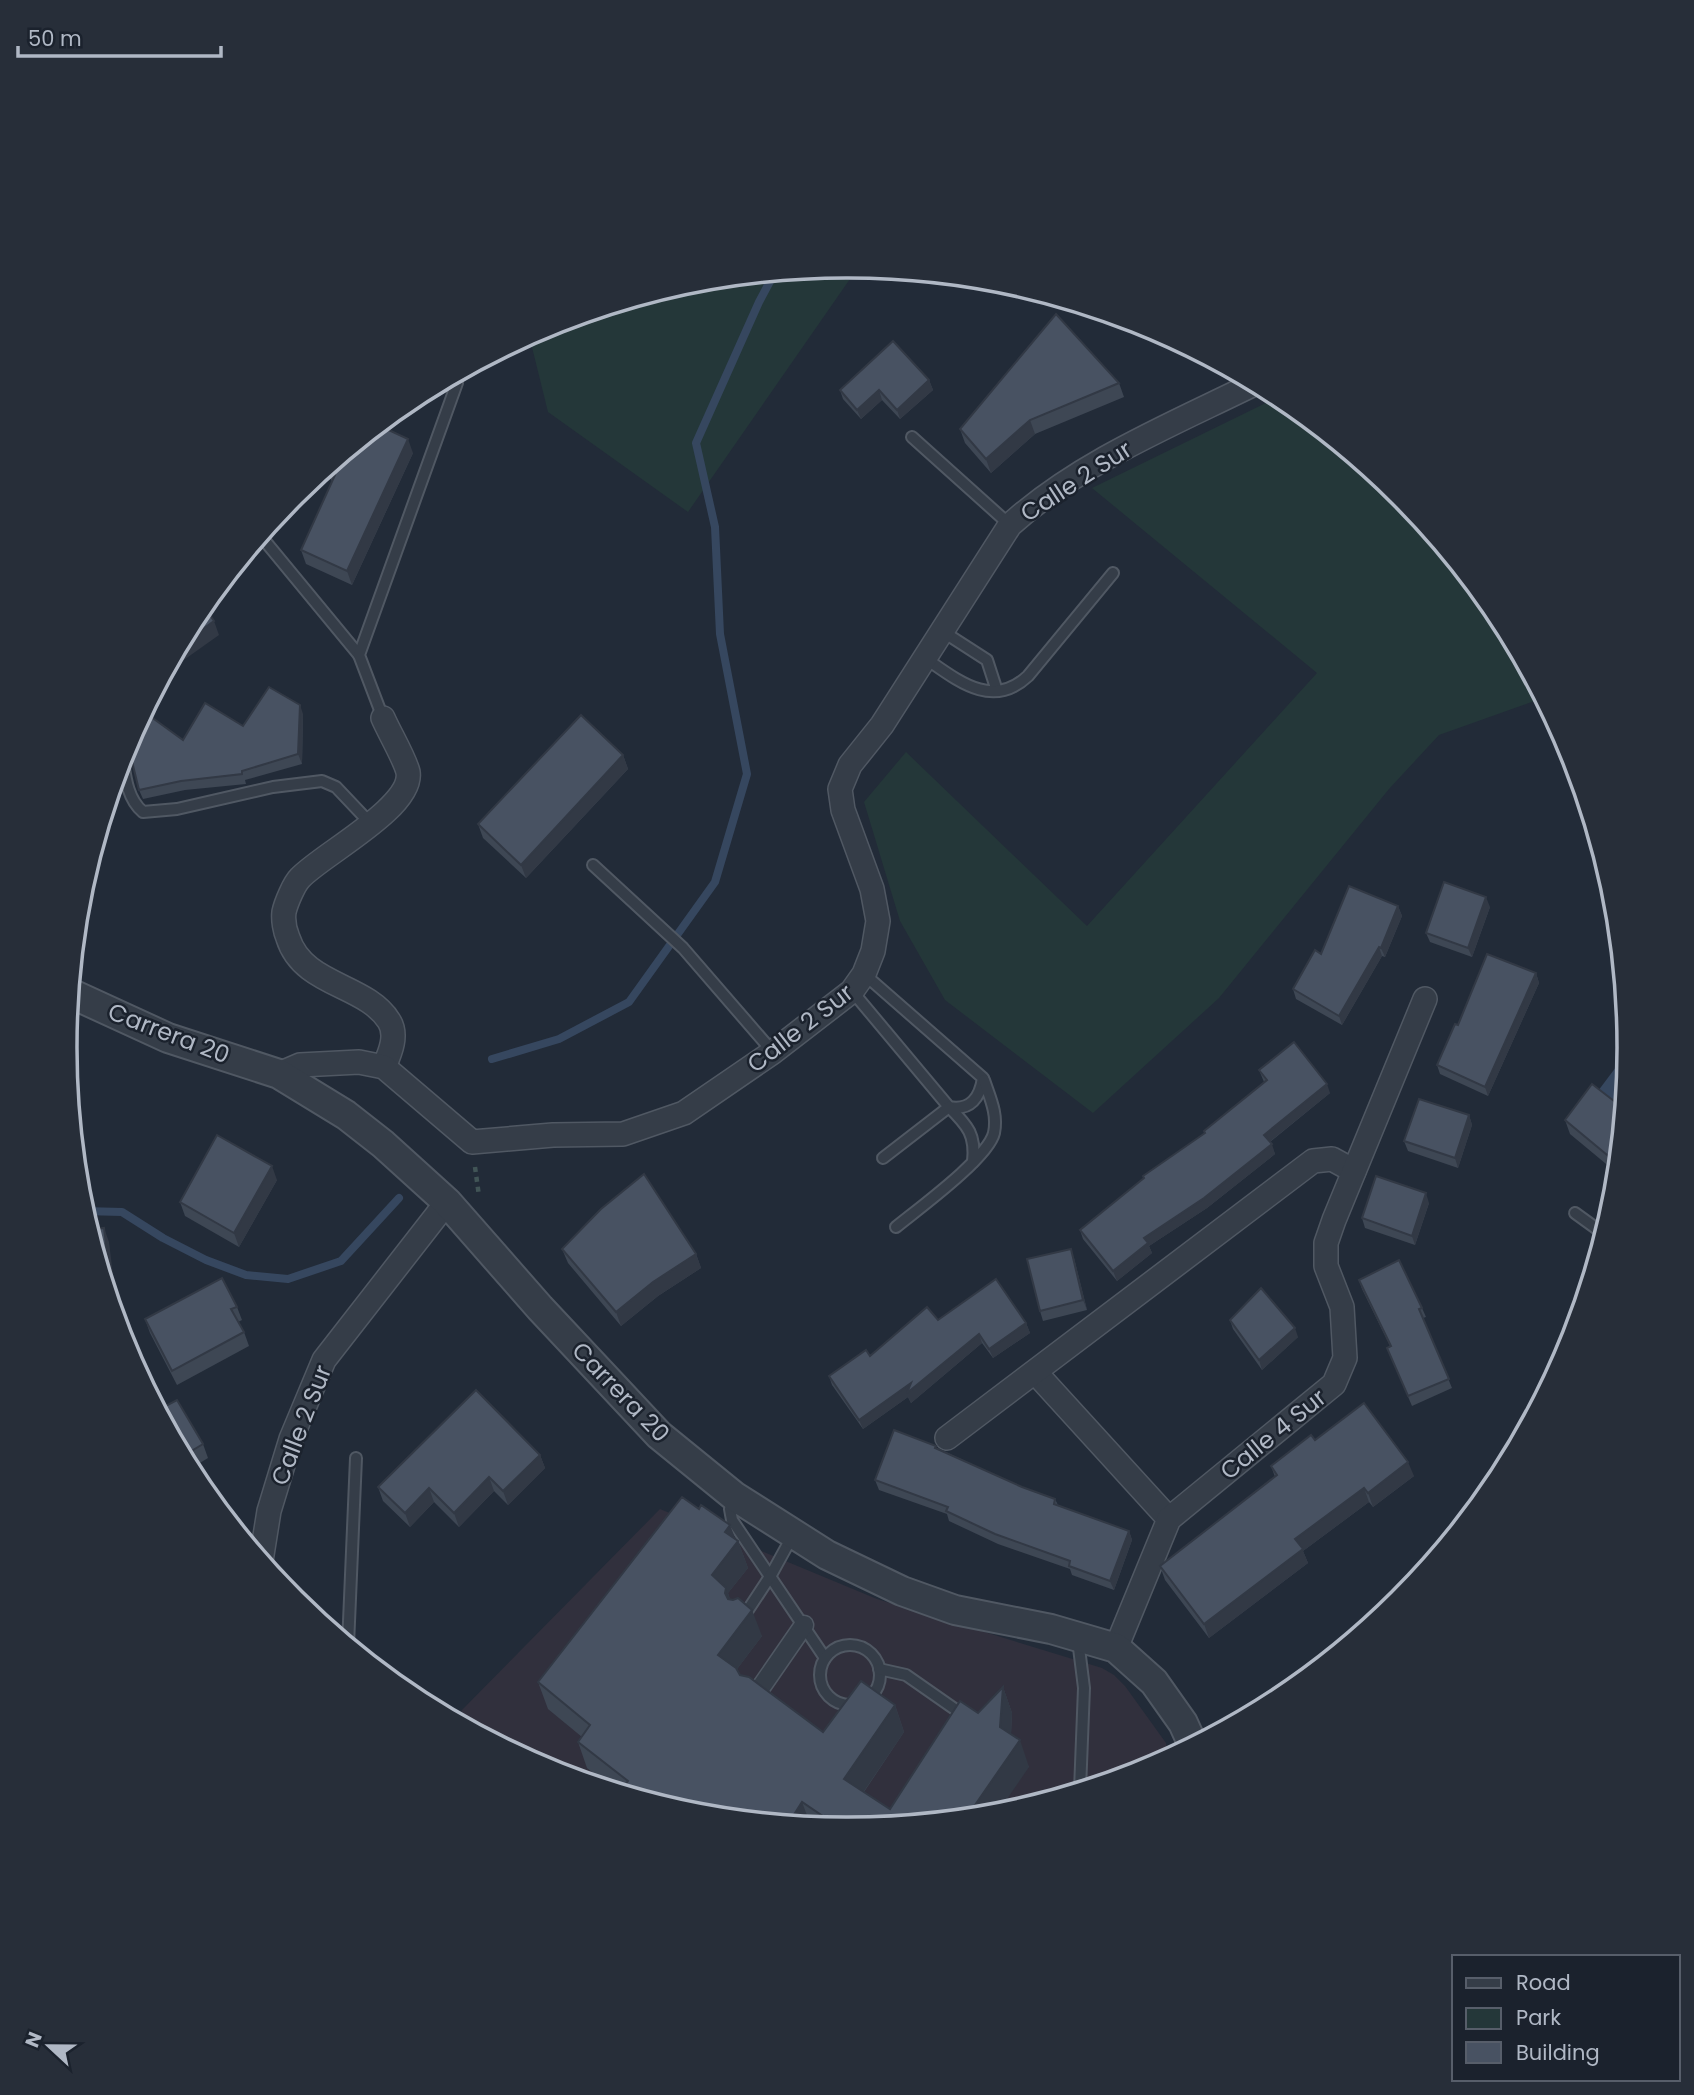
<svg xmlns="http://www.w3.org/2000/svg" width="1694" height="2095" font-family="Poppins,sans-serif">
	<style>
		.medical { fill: #31303d }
		.green { fill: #243739 }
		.water { fill: #36475f }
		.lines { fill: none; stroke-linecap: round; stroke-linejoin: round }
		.stream { stroke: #36475f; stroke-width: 8 }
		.service-casing { stroke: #505863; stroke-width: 14 }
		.pedestrian-casing { stroke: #505863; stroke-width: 21 }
		.minor-casing { stroke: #505863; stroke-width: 26 }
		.tertiary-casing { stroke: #505863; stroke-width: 32 }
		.path { stroke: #415456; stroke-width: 4.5; stroke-dasharray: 5 5; stroke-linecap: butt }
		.service { stroke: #353d48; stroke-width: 10 }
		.pedestrian { stroke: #353d48; stroke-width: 18 }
		.minor { stroke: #353d48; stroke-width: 23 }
		.tertiary { stroke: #353d48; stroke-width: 28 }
		.wall { fill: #3e4754 }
		.shaded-wall { fill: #323945 }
		.building { fill: #485262; stroke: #323945; stroke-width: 2 }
		.labels { text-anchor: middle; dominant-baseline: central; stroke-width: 5; stroke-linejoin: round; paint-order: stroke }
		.street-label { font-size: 24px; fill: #b0b8c5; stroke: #1b222d }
		.rim { fill: none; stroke: #b0b8c5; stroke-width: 3.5 }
	</style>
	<rect width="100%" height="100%" fill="#222b38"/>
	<path class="medical" d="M660,1509L877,1599L1102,1668L1114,1675L1125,1686L1166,1743L1169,1758L1146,1770L999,1815L847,1830L694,1815L547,1770L489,1739L461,1711Z"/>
	<g class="green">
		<path d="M847,265L859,266L688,512L548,412L529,335L548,325L695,280Z"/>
		<path d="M1280,396L1400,495L1498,613L1543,698L1439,735L1389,789L1219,998L1093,1113L945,1000L900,921L864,802L906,752L1087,926L1317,673L1092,488Z"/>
	</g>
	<path class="water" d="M1625,1055L1628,1058L1623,1112L1598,1091Z"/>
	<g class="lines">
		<g class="stream">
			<path d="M492,1059L559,1039L629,1002L715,882L747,774L720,634L715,527L696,443L759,302L775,272"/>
			<path d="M83,1211L122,1212L163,1238L206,1260L246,1275L288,1279L341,1261L399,1198"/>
		</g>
		<g class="service-casing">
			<g id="service">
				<path d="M912,437L1010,525"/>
				<path d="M260,535L359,655"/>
				<path d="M942,631L987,660L997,691"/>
				<path d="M925,658C957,680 992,710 1028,676L1113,573"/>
				<path d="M383,718L359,655L457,383"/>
				<path d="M122,755C125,775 127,799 143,812L177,809L273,787L322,781L336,787L371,824"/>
				<path d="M593,865L683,948L773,1052"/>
				<path d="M852,991L949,1107C971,1111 980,1097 983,1078L864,974"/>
				<path d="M883,1158L949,1107C968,1126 976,1135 973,1162"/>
				<path d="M1575,1213L1604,1234"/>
				<path d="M896,1227C918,1209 988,1158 994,1133C998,1114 990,1098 984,1080"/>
				<path d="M734,1498L730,1509L732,1520L825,1658"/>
				<path d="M742,1619L771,1575L793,1535"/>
				<path d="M1078,1640L1084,1688L1080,1790"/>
				<path d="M348,1645L356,1458"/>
				<circle cx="850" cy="1675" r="30"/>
				<path d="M879,1669L906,1675L959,1712"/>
			</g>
		</g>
		<g class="pedestrian-casing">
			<path id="pedestrian" d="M757,1693L804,1625"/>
		</g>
		<g class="minor-casing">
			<g id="minor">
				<path d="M383,718C389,732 405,759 408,772C414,807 321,855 300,878C294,884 286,903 284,912C283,920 285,931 288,938C303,986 366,984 389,1021C398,1035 390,1053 384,1067"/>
				<path d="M279,1074L300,1065L359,1062L384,1067L472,1142L553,1135L623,1134L684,1113L773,1052L852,991L864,974L873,951L878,921L872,889L843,810L840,789L850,765L882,725L1010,525C1080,462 1171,425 1256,383"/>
				<path d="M1035,1372L1169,1519"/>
				<path d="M947,1438L1313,1161L1332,1159L1354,1171"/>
				<path d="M261,1561L269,1511L291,1439L324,1360L447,1202"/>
				<path d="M1116,1648L1169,1519L1334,1384L1345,1358L1342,1307L1326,1266V1243L1334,1220L1425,999"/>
			</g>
		</g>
		<g class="tertiary-casing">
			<path id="tertiary" d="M70,993L168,1038L279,1074L346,1115L383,1144L447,1202L540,1308L659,1435L734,1496L827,1555L902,1591L955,1610L1051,1629L1116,1648L1154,1682L1183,1723L1193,1745"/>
		</g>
		<path class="path" d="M475,1167L479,1196"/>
		<use href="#service" class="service"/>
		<use href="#pedestrian" class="pedestrian"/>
		<use href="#minor" class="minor"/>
		<use href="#tertiary" class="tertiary"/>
	</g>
	<g class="wall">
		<path d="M929,380L933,390L900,419L882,400L861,419L843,399L840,390Z"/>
		<path d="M1119,383L1124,397L1035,434L991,473L965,443L960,429Z"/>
		<path d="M417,395L413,412L398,409L413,397Z"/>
		<path d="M413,453L352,585L306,564L301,550L332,482L328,472Z"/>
		<path d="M303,714L302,764L245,780L246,784L185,790L143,799L139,790L183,740L243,726Z"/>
		<path d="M623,755L628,769L526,878L483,838L478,824Z"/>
		<path d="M1398,906L1402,916L1385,957L1382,956L1342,1025L1296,999L1293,989L1321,954Z"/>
		<path d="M1490,907L1472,957L1430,942L1426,933Z"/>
		<path d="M1536,973L1539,983L1488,1096L1440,1074L1437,1065L1458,1025Z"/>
		<path d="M1259,1070L1330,1093L1270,1142L1275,1154L1207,1208L1149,1246L1152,1253L1117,1281L1083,1239L1080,1230L1144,1179L1143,1176L1205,1133L1204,1131L1264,1082Z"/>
		<path d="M1623,1108L1617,1173L1570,1134L1565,1120Z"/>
		<path d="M1469,1115L1472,1125L1458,1168L1408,1151L1404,1141Z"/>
		<path d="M277,1180L239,1247L185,1216L180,1202Z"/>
		<path d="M1429,1203L1415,1245L1365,1228L1362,1218Z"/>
		<path d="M562,1249L696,1254L701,1268L658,1296L621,1326L568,1263Z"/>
		<path d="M1074,1258L1087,1310L1043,1321L1040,1311Z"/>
		<path d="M1359,1280L1422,1308L1426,1317L1423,1318L1452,1388L1412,1406L1387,1348L1390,1346L1362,1289Z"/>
		<path d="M237,1307L242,1320L238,1322L244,1332L249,1346L177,1385L150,1333L145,1319Z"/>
		<path d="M938,1320L1026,1323L1030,1333L993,1358L982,1343L911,1403L908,1397L863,1429L832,1385L829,1376Z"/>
		<path d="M1230,1320L1298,1337L1262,1370L1233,1329Z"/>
		<path d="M158,1410L203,1444L208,1458L190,1469Z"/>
		<path d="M1315,1440L1414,1476L1373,1507L1369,1502L1303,1551L1308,1563L1209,1638L1165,1580L1160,1566L1275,1477L1271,1466Z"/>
		<path d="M937,1448L1022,1487L1055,1499L1058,1505L1129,1531L1132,1540L1114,1590L1072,1575L1070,1569L998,1544L949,1521L947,1514L879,1490L875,1480Z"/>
		<path d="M540,1455L545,1468L508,1505L494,1491L459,1527L434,1502L410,1527L383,1501L378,1487Z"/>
		<path d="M735,1539L738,1541L748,1568L728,1593L730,1600L762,1636L737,1669L740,1675L823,1732L895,1705L904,1732L864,1792L890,1809L1003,1687L1012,1713L1011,1734L1029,1767L847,1830L694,1815L616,1791L587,1768L578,1742L582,1737L548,1709L538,1682Z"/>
	</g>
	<g class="shaded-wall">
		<path d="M929,380L933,390L900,419L897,410Z"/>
		<path d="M879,390L882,400L861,419L857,410Z"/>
		<path d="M417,395L413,412L409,400Z"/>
		<path d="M1030,420L1035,434L991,473L986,459Z"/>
		<path d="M408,439L413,453L352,585L347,571Z"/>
		<path d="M214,621L219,635L164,674L179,646Z"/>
		<path d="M300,705L303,714L302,764L298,754Z"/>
		<path d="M623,755L628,769L526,878L521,865Z"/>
		<path d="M1486,897L1490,907L1472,957L1468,948Z"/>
		<path d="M1398,906L1402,916L1385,957L1381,948Z"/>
		<path d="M1379,947L1382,956L1342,1025L1339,1016Z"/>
		<path d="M1536,973L1539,983L1488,1096L1485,1087Z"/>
		<path d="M1327,1084L1330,1093L1267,1144L1264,1135Z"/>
		<path d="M1469,1115L1472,1125L1458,1168L1455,1158Z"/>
		<path d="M1272,1144L1275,1154L1207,1208L1149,1246L1152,1253L1117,1281L1113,1271L1144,1238Z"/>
		<path d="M272,1166L277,1180L239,1247L234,1233Z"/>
		<path d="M1426,1193L1429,1203L1415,1245L1412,1236Z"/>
		<path d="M104,1228L109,1242L119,1325L114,1311Z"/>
		<path d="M1071,1249L1074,1258L1087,1310L1083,1300Z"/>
		<path d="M696,1254L701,1268L658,1296L621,1326L616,1312L653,1282Z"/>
		<path d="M1026,1323L1030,1333L993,1358L989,1349Z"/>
		<path d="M1295,1328L1298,1337L1262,1370L1259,1360Z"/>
		<path d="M979,1334L982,1343L911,1403L908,1397L863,1429L859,1420Z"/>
		<path d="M540,1455L545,1468L508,1505L503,1491Z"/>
		<path d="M1408,1462L1414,1476L1373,1507L1368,1493Z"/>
		<path d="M489,1477L494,1491L459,1527L454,1513Z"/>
		<path d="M429,1488L434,1502L410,1527L405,1513Z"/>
		<path d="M1364,1488L1369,1502L1303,1551L1308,1563L1209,1638L1204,1624L1295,1539Z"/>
		<path d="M730,1525L737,1543L738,1541L748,1568L728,1593L736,1614L712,1575L725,1532Z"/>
		<path d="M1129,1531L1132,1540L1114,1590L1110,1581Z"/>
		<path d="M752,1610L762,1636L728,1681L718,1655Z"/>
		<path d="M1003,1687L1012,1713L1010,1754L1000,1727Z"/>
		<path d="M895,1705L904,1732L854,1806L844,1779Z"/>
		<path d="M1020,1740L1029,1767L996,1815L966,1818Z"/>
		<path d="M802,1802L811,1826L788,1824Z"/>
	</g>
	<g class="building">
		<path d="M1056,314L1119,383L1030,420L986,459L960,429Z"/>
		<path d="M893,341L929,380L897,410L879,390L857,410L840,390Z"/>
		<path d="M378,425L408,439L347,571L301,550L335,475L328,472L332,463Z"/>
		<path d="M203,605L214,621L179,646L197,613Z"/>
		<path d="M269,687L300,705L298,754L242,771V774L181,781L139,790L128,745L147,714L183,740L205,703L243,726Z"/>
		<path d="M581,715L623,755L521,865L478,824Z"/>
		<path d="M1444,882L1486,897L1468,948L1426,933Z"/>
		<path d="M1349,886L1398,906L1381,948L1379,947L1339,1016L1293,989L1315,950L1321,954Z"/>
		<path d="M1487,954L1536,973L1485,1087L1437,1065L1455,1024L1458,1025Z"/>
		<path d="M1294,1042L1327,1084L1264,1135L1272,1144L1204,1198L1144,1238L1148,1243L1113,1271L1080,1230L1144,1178L1143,1176L1205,1133L1204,1131L1267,1080L1259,1070Z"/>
		<path d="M1592,1084L1623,1108L1618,1164L1565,1120Z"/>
		<path d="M1419,1099L1469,1115L1455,1158L1404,1141Z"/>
		<path d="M217,1135L272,1166L234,1233L180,1202Z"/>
		<path d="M644,1174L696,1254L653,1282L616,1312L562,1249L601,1209Z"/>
		<path d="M1376,1176L1426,1193L1412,1236L1362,1218Z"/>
		<path d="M104,1228L114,1311L89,1230Z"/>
		<path d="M1071,1249L1083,1300L1040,1311L1027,1259Z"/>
		<path d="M1399,1260L1422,1308L1419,1309L1449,1379L1408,1396L1387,1348L1391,1346L1359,1280Z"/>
		<path d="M222,1278L237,1307L231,1309L244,1332L172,1371L145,1319Z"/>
		<path d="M996,1279L1026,1323L989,1349L979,1334L907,1393L911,1383L859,1420L829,1376L866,1350L870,1356L927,1307L938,1320Z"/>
		<path d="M1261,1288L1295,1328L1259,1360L1230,1320Z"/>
		<path d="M476,1390L540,1455L503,1491L489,1477L454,1513L429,1488L405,1513L378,1487Z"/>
		<path d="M177,1400L203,1444L183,1456L158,1410Z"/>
		<path d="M1364,1403L1408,1462L1368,1493L1364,1488L1295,1539L1303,1549L1204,1624L1160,1566L1277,1475L1271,1466L1311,1435L1315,1440Z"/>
		<path d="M1522,1422L1528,1425L1497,1482L1470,1515Z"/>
		<path d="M894,1430L936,1446L935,1448L1022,1487L1055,1499L1054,1504L1129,1531L1110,1581L1069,1566L1070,1561L995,1534L946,1511L948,1507L875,1480Z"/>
		<path d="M682,1497L699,1509L701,1505L730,1525L725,1532L738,1541L712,1575L726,1588L725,1593L728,1599L733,1600L738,1598L752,1610L718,1655L736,1668L740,1675L749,1677L823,1732L861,1681L895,1705L844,1779L890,1809L960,1701L978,1713L1003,1687L1000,1727L1020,1740L966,1818L847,1830L842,1829L802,1802L788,1824L694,1815L620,1792L628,1781L578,1742L590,1725L538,1682Z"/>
	</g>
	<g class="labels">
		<g class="street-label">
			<text transform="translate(1076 481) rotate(-33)">Calle 2 Sur</text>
			<text transform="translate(800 1028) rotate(-38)">Calle 2 Sur</text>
			<text transform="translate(169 1033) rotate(21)">Carrera 20</text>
			<text transform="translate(621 1392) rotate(46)">Carrera 20</text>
			<text transform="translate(301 1425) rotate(-69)">Calle 2 Sur</text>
			<text transform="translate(1273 1434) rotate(-39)">Calle 4 Sur</text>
		</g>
	</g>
	<path d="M0 0H1694V2095H0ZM846 278H848A769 769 0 0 1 1617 1047V1048A769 769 0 0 1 848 1817H846A769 769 0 0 1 77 1048V1047A769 769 0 0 1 846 278Z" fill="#272e39" fill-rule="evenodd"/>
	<path class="rim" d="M846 278H848A769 769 0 0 1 1617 1047V1048A769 769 0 0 1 848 1817H846A769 769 0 0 1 77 1048V1047A769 769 0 0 1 846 278Z"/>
	<rect x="1452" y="1955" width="228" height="126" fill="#1b222d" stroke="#575e6a" stroke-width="2"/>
	<rect x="1466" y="1978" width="35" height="10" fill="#353d48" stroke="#575e6a" stroke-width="2"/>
	<text x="1516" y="1990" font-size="21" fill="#b0b8c5">Road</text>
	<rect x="1466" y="2008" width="35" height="21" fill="#243739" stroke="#575e6a" stroke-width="2"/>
	<text x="1516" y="2025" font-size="21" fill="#b0b8c5">Park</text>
	<rect x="1466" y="2042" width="35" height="21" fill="#485262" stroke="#575e6a" stroke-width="2"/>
	<text x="1516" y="2060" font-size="21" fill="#b0b8c5">Building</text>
	<g transform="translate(49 2046) rotate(292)" stroke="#1b222d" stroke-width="5" paint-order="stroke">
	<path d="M0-5L12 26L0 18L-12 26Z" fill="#b0b8c5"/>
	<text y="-10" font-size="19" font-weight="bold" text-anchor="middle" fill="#b0b8c5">N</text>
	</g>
	<path d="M18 46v10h203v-10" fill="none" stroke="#b0b8c5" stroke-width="3.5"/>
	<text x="28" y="46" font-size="21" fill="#b0b8c5" stroke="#1b222d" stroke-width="5" paint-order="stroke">50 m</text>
</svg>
